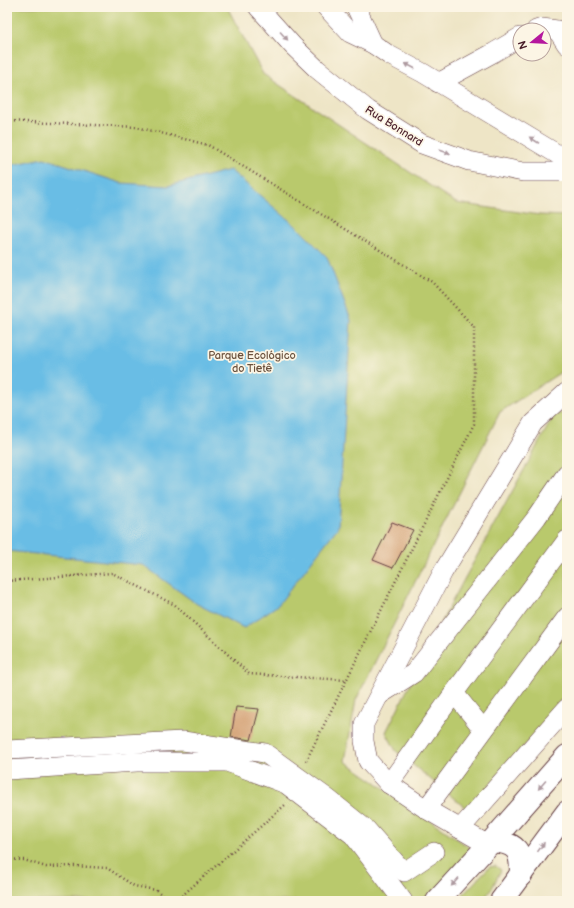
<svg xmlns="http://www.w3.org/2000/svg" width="574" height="908" font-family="'Balsamiq Sans',sans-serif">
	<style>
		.green { fill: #b9c96c; stroke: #82744c }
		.water { fill: #69bde5; stroke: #5a6e88 }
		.building { fill: #d19b6d }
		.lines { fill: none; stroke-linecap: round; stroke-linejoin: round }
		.minor-casing { stroke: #633d42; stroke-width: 20 }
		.major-casing { stroke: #633d42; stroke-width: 24 }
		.path { stroke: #633d42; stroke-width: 2.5; stroke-dasharray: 1 3; stroke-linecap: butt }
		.minor { stroke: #fff; stroke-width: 19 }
		.major { stroke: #fff; stroke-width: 22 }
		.oneway { fill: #ae9aa0 }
		.labels { text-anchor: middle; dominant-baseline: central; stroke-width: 3.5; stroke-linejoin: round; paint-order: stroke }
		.street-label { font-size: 11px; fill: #4a1f2b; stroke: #fcf5e5 }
		.park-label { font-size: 11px; fill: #6b523e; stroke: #fcf5e5 }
	</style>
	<rect width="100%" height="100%" fill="#fcf5e5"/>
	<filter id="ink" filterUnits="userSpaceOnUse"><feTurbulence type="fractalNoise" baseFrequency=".025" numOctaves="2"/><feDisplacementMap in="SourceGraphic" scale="8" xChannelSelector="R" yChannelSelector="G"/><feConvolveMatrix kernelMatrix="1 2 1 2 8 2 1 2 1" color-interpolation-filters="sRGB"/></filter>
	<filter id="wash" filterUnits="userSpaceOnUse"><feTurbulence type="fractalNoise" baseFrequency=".012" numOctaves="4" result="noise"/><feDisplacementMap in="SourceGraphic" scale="16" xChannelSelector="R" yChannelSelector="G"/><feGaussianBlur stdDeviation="0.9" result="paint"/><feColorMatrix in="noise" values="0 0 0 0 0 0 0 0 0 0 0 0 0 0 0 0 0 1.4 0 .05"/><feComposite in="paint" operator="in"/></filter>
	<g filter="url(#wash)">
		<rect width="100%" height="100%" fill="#eee5c6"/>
		<g class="green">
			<path d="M7,7H227L263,74L456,203L540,215L567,216V368L500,412L356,700L345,761L473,850L431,901H7Z"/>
			<path d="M567,412V692L535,734L468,810L396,751L386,732L449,607L554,415Z"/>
			<path d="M496,866L501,870L491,890L482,901H457L489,867Z"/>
		</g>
		<path class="water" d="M44,158L121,183L168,186L230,170L297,227L327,257L351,320L338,527L278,605L244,628L197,604L143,565L7,551V166Z"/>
		<g id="blocks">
			<g class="building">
				<path d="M392,522L413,530L393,568L373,560Z"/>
				<path d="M236,707L259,709L251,740L231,737Z"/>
			</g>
		</g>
	</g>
	<g filter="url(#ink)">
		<use href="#blocks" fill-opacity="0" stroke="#633d42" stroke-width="1"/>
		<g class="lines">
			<g class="minor-casing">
				<g id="minor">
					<path d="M258,7L293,46L317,69L368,110L422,144L469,161L523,172H567"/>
					<path d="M326,7L350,33L373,44L389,55L423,73L567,160"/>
					<path d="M356,7L373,44"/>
					<path d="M536,30L542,28L557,30L567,45"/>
					<path d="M438,83L493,53L520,37"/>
					<path d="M454,693L483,729"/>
					<path d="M381,694L414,673L537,517L567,473"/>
					<path d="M7,750L183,741L265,753L327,798L367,830L404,872L434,852"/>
					<path d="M7,770L137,762H227L286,784L353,835L403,901"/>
					<path d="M389,784L454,693L567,540"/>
					<path d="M426,809L567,617"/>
					<path d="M460,829L567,708"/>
					<path d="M488,845L426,809L389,784L368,761L364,741V724L443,572L533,423L567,392"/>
				</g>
			</g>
			<g class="major-casing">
				<g id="major">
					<path d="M492,841C518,843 521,851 521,875"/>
					<path d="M437,901L492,841L567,756"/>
					<path d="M501,901L567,812"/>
				</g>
			</g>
			<g class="path">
				<path d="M7,121L137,127L208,145L432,282L474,327V424L306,761"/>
				<path d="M7,581L112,573L175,605L249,674L346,680"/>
				<path d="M7,859L24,860L46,867L74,866L107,868L134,886L156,890L170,901"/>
				<path d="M176,901L285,805"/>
			</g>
			<use href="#minor" class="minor"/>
			<use href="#major" class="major"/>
		</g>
		<defs><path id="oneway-solid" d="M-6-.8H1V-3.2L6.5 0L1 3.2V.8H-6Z"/></defs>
		<g class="oneway">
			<use href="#oneway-solid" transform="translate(284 36) rotate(48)"/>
			<use href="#oneway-solid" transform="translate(410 66) rotate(-152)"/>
			<use href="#oneway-solid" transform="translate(534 140) rotate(-147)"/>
			<use href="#oneway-solid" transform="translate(445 152) rotate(19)"/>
			<use href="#oneway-solid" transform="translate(542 785) rotate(131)"/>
			<use href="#oneway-solid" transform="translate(541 847) rotate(-54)"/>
			<use href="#oneway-solid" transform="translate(455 882) rotate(132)"/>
		</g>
	</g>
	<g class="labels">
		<g class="street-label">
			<text transform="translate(394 126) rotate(32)">Rua Bonnard</text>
		</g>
		<g class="park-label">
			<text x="252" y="355">Parque Ecológico<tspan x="252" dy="13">do Tietê</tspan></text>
		</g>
	</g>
	<rect width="574" height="908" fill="none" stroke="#fcf5e5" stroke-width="24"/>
	<g transform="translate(532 42) rotate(252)"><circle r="19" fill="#fcf5e5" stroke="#b59f9b"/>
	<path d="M0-3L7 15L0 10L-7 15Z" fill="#b5179e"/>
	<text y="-6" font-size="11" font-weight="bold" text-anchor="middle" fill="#4a1f2b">N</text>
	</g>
</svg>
